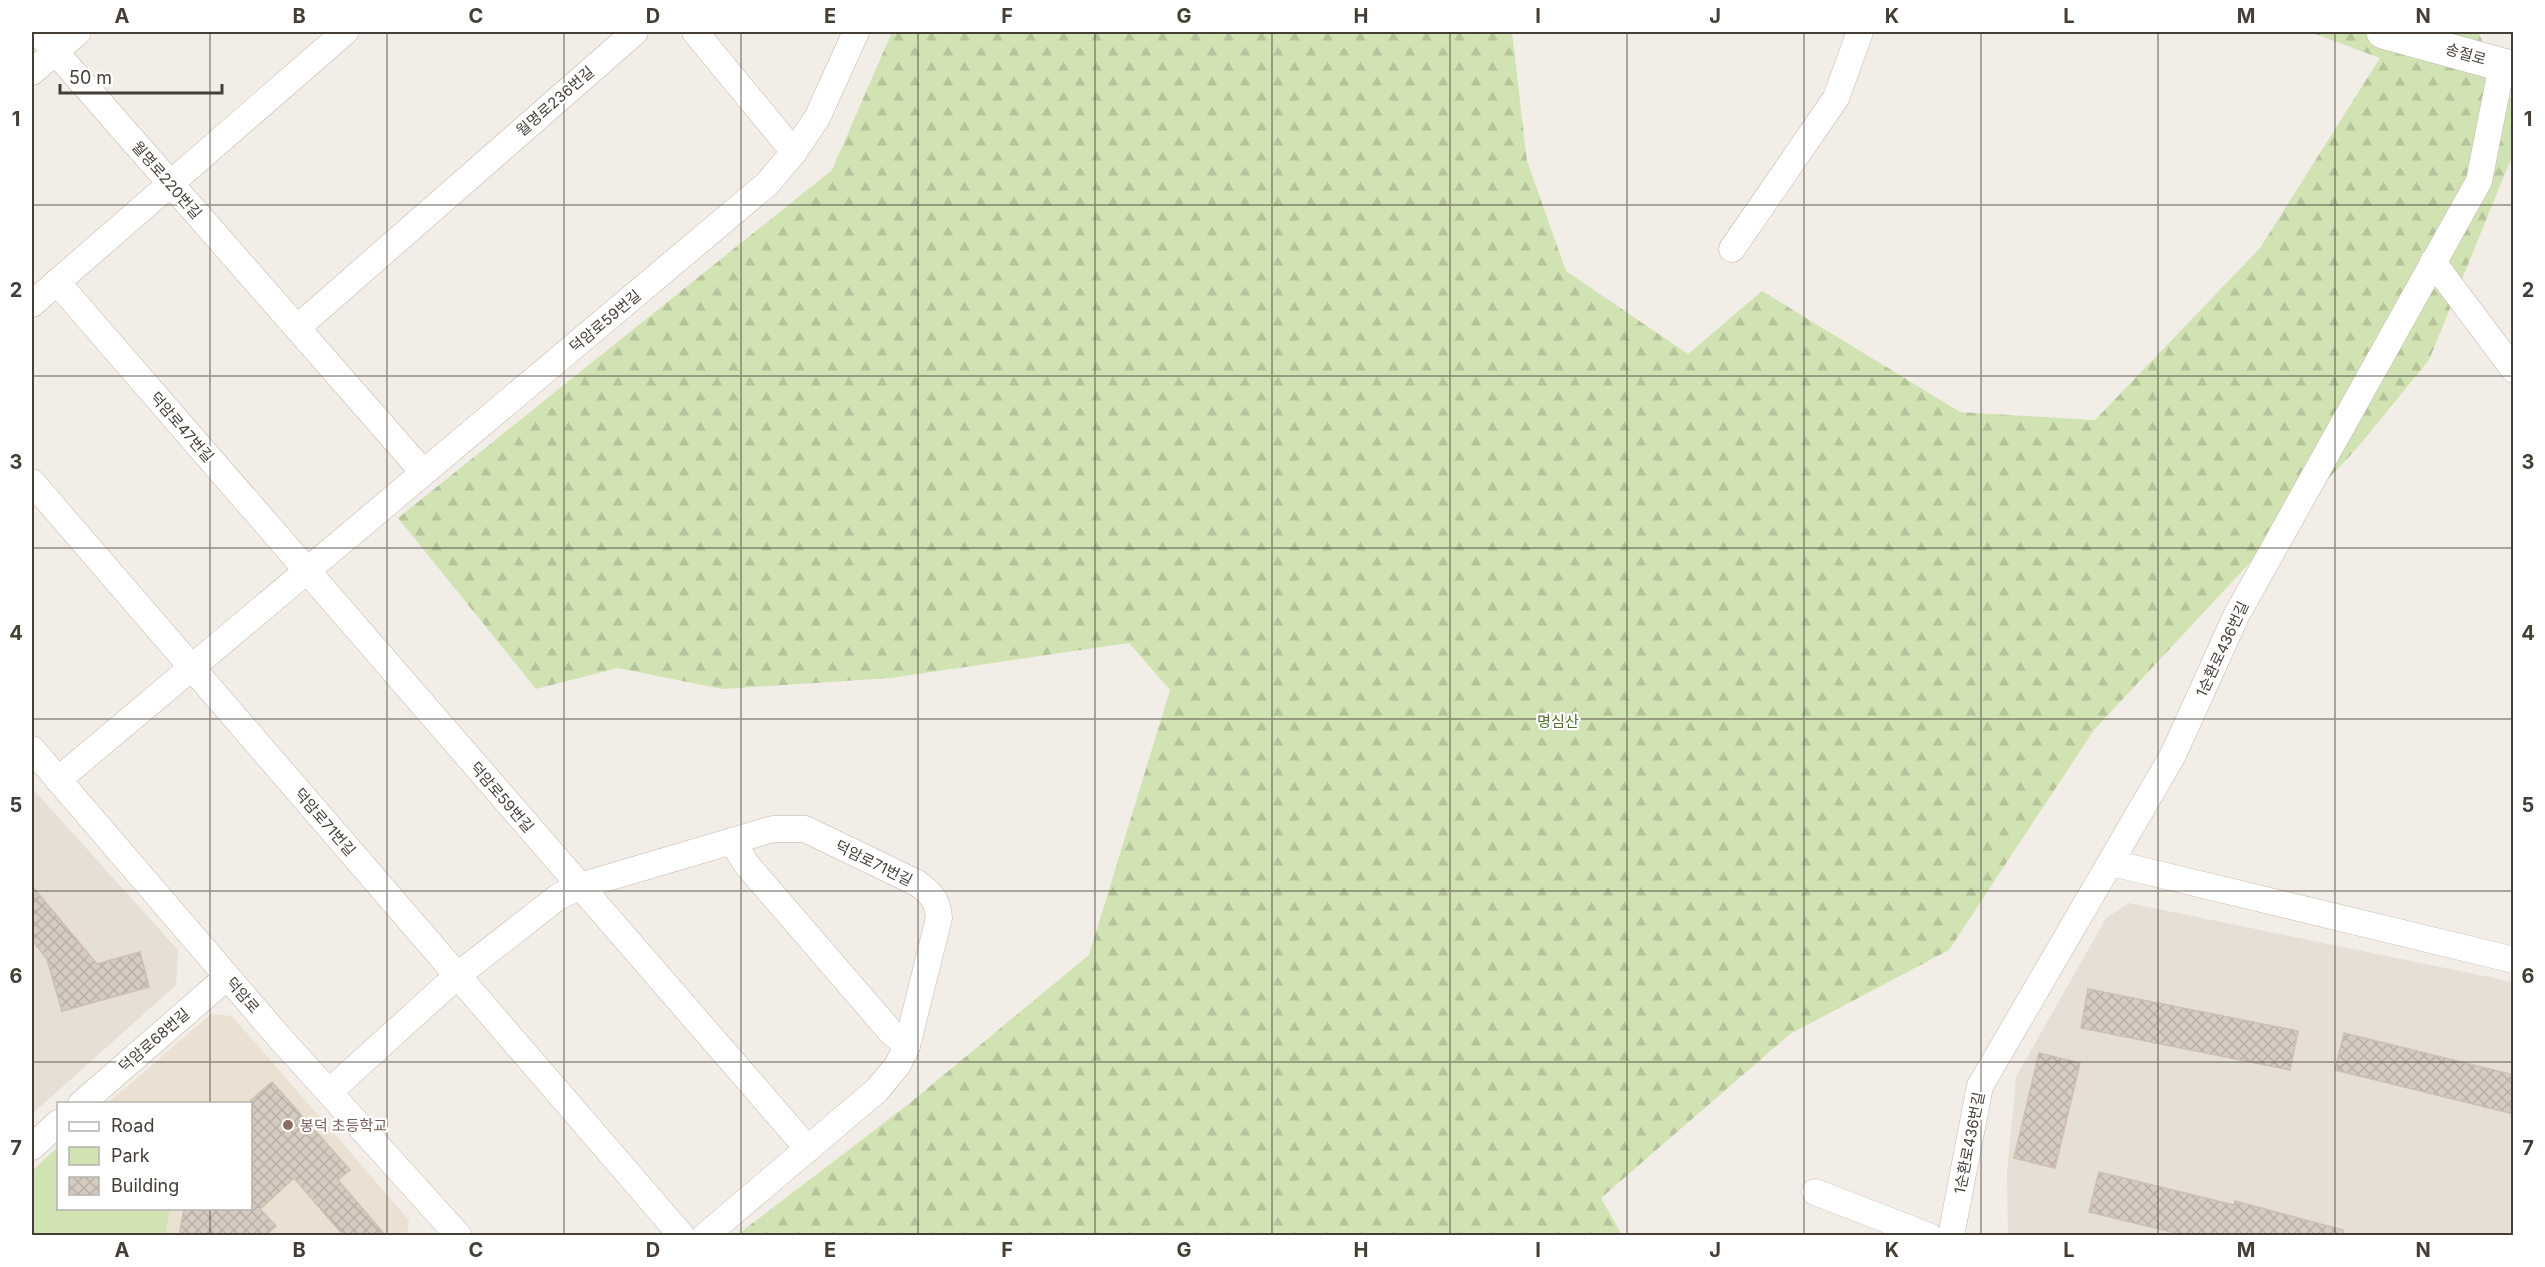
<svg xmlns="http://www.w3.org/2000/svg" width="2545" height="1267" font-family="Inter,'Noto Sans KR',sans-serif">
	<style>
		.residential { fill: #e5dfd5 }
		.education { fill: #eae1d2 }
		.forest { fill: url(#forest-firs) }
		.park { fill: #d2e3b3 }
		.building { fill: url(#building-cross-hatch); stroke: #cdbfb1; stroke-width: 1.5 }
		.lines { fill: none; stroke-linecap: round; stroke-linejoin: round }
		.minor-casing { stroke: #c0b7ad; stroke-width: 27 }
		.tertiary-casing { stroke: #c0b7ad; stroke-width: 34 }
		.minor { stroke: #fff; stroke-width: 26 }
		.tertiary { stroke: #fff; stroke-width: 33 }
		.grid { fill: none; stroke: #443e36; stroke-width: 1.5; stroke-opacity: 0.55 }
		.education-dot { fill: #8d6e63; stroke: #fff; stroke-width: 2 }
		.labels { text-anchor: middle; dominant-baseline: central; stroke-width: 4.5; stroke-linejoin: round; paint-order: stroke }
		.street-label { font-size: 15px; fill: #443e36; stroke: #fff }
		.park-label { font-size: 15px; fill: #4e712e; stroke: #fff }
		.education-label { font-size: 15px; fill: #785e54; stroke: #fff; text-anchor: start }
		.neatline { fill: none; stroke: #443e36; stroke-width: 2 }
		.grid-label { font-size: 20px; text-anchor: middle; font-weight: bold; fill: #443e36 }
	</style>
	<defs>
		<pattern id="forest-firs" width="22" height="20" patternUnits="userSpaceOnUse" patternTransform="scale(1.5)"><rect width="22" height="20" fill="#d2e3b3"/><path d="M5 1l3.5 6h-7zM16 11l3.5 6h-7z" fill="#b6c49b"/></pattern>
		<pattern id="building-cross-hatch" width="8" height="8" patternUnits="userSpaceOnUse" patternTransform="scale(1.5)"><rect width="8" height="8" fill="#d6cbc0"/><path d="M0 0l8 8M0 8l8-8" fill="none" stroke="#b9afa6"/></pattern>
	</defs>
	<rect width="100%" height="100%" fill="#f2eee7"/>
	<g class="residential">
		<path d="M32,788L178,950L176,985L32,1114Z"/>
		<path d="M2129,903L2513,982V1235L2008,1236L2007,1173L2016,1077L2106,918Z"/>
	</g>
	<path class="education" d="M211,1014L232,1016L409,1220L407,1236L32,1235V1171L58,1147V1208H250V1104L108,1103Z"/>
	<path class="forest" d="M892,32H1512L1527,161L1566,271L1688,354L1762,291L1960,412L2095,420L2260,248L2380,58L2310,32H2478L2513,103V154L2429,360L2358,447L2094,730L1949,950L1790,1034L1601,1198L1622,1235H737L906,1106L1089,955L1170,690L1129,643L891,678L722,689L618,668L536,689L398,518L832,170Z"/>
	<path class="park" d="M58,1147V1208L170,1209L165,1235H32V1171Z"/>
	<g class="building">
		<path d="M32,886L97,964L140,952L149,987L62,1011L47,959L32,940Z"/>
		<path d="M2088,989L2298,1031L2290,1070L2081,1028Z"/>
		<path d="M2344,1033L2514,1075V1114L2335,1070Z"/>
		<path d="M2039,1053L2080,1063L2055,1168L2014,1158Z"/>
		<path d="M272,1082L350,1170L338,1180L386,1236H344L294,1178L260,1209L276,1226L265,1236H179L184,1209H250V1101Z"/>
		<path d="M2099,1172L2234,1205L2235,1201L2343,1230V1236H2188L2089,1212Z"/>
	</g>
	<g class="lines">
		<g class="minor-casing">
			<g id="minor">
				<path d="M38,32L423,472"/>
				<path d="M695,32L794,152"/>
				<path d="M32,72L78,32"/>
				<path d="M1732,249L1836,98L1860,32"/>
				<path d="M2433,262L2514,370"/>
				<path d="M57,282L808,1149"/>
				<path d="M32,304L345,32"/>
				<path d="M297,328L635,32"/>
				<path d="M32,482L682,1236"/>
				<path d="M32,749L279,1037L459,1236"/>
				<path d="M58,780L767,184L794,152L817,118L856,32"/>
				<path d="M732,841L747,865L890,1031L907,1046"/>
				<path d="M2112,863L2514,960"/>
				<path d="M329,1092L458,975L558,897L580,886L773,829H805L917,883C931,893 938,901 939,918L907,1046L897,1066L877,1090L705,1236"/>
				<path d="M81,1104L227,977"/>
				<path d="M32,1147L58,1123"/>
				<path d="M1815,1192L1929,1236"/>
				<path d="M1951,1236L1980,1086L2173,755L2236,616L2479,181L2502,65"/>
			</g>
		</g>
		<g class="tertiary-casing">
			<path id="tertiary" d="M2383,32L2514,68"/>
		</g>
		<use href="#minor" class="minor"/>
		<use href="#tertiary" class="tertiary"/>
	</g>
	<path class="grid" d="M210,32V1104M387,32V1236M564,32V1236M741,32V1236M918,32V1236M1095,32V1236M1272,32V1236M1450,32V1236M1627,32V1236M1804,32V1236M1981,32V1236M2158,32V1236M2335,32V1236M32,205H2514M32,376H2514M32,548H2514M32,719H2514M32,891H2514M32,1062H2514M210,1208V1236"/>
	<circle class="education-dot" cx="288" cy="1125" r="6"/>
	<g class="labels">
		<g class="street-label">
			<text transform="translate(2466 54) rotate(16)">송절로</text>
			<text transform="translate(555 101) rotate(-41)">월명로236번길</text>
			<text transform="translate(167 180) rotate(49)">월명로220번길</text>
			<text transform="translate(605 321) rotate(-40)">덕암로59번길</text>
			<text transform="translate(182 427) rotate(49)">덕암로47번길</text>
			<text transform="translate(2222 649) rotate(-65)">1순환로436번길</text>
			<text transform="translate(502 797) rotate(49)">덕암로59번길</text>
			<text transform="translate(325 822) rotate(49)">덕암로71번길</text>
			<text transform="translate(874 863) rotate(26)">덕암로71번길</text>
			<text transform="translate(243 995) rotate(49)">덕암로</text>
			<text transform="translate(154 1040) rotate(-41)">덕암로68번길</text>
			<text transform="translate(1969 1143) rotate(-79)">1순환로436번길</text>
		</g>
		<g class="park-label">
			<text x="1558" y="721">명심산</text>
		</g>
		<g class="education-label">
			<text x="300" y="1125">봉덕 초등학교</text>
		</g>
	</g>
	<rect width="2545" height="1267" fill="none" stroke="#ffffff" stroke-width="66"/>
	<rect x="57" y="1102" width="195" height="108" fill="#ffffff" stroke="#b4b2af" stroke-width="1.5"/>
	<rect x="69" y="1122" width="30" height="9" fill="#ffffff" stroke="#b4b2af" stroke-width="1.5"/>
	<text x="111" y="1132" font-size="18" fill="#443e36">Road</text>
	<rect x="69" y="1147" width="30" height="18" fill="#d2e3b3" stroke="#b4b2af" stroke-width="1.5"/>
	<text x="111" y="1162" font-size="18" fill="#443e36">Park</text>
	<rect x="69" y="1177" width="30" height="18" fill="url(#building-cross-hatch)" stroke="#b4b2af" stroke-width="1.5"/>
	<text x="111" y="1192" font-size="18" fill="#443e36">Building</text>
	<path d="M60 84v9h162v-9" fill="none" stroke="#443e36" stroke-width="3"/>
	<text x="69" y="84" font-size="18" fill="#443e36" stroke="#ffffff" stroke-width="4.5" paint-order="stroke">50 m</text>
	<rect x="33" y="33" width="2479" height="1201" class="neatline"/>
	<g class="grid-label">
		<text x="122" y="23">A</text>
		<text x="299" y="23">B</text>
		<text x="476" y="23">C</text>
		<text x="653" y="23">D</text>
		<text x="830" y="23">E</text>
		<text x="1007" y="23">F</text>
		<text x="1184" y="23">G</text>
		<text x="1361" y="23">H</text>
		<text x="1538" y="23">I</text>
		<text x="1715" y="23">J</text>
		<text x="1892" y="23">K</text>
		<text x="2069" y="23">L</text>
		<text x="2246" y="23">M</text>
		<text x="2423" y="23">N</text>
		<text x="16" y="126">1</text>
		<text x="2528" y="126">1</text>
		<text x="16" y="297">2</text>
		<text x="2528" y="297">2</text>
		<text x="16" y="469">3</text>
		<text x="2528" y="469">3</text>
		<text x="16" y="640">4</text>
		<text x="2528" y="640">4</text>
		<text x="16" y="812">5</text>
		<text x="2528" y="812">5</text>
		<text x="16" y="983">6</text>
		<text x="2528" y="983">6</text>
		<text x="16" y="1155">7</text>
		<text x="2528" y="1155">7</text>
		<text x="122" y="1257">A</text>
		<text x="299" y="1257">B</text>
		<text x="476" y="1257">C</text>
		<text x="653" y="1257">D</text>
		<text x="830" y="1257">E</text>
		<text x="1007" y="1257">F</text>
		<text x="1184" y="1257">G</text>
		<text x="1361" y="1257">H</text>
		<text x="1538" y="1257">I</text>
		<text x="1715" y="1257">J</text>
		<text x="1892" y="1257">K</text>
		<text x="2069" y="1257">L</text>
		<text x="2246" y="1257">M</text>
		<text x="2423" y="1257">N</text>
	</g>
</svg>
